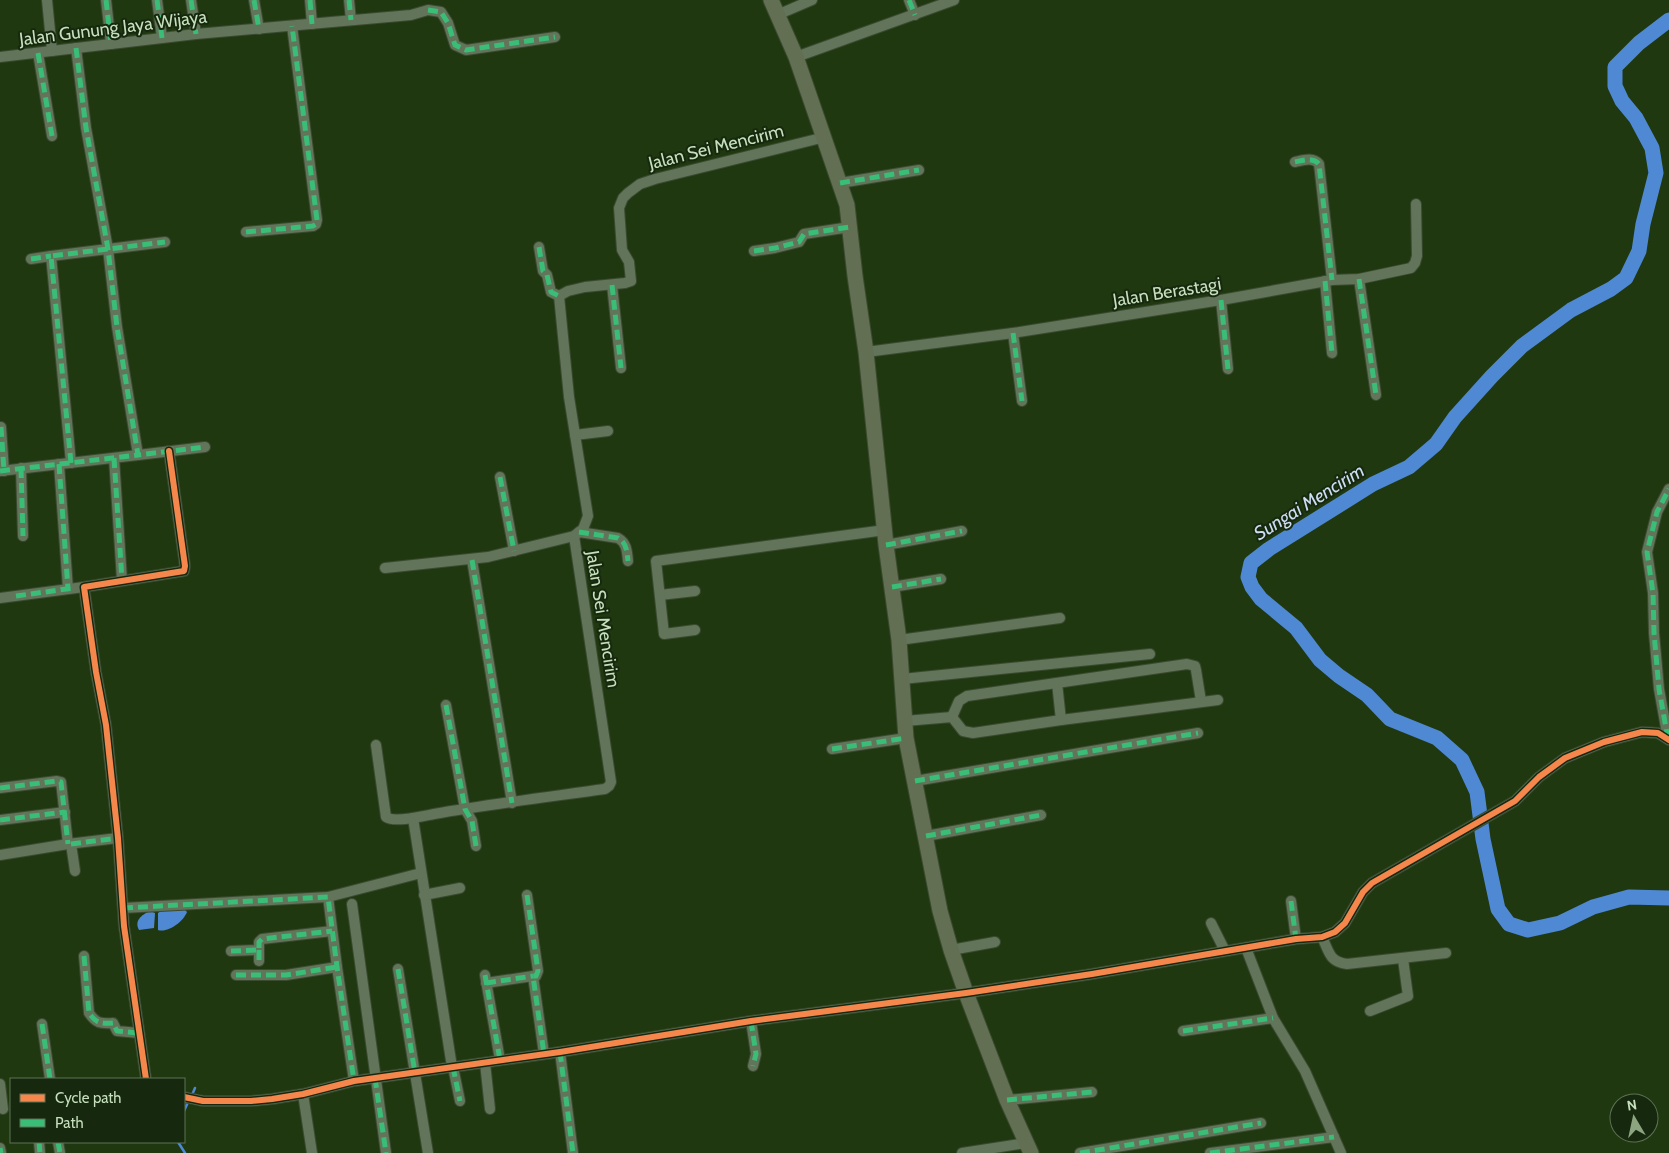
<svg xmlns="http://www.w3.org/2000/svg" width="1669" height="1153" font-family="Cabin,sans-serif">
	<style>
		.water { fill: #4f89d4 }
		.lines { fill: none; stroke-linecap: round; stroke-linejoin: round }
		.stream { stroke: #4f89d4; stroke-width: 2.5 }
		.river { stroke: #4f89d4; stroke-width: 15 }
		.minor-casing { stroke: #3a4b30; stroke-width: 12 }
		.primary-casing { stroke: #3a4b30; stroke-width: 17 }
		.minor { stroke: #62745a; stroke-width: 10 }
		.primary { stroke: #626f52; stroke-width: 15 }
		.quiet { stroke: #3abd76; stroke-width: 5; stroke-dasharray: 10 5; stroke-linecap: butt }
		.cycleway-casing { stroke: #16290e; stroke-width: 9 }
		.cycleway { stroke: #f5874c; stroke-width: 6 }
		.labels { text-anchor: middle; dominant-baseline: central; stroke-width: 4; stroke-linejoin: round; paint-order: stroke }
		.street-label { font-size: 18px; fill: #c6dfbc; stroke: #16290e }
		.water-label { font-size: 19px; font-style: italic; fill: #cdddf3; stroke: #16290e }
	</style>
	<rect width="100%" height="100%" fill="#203810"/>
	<g class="water">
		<path d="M182,907L187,912C183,922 168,933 158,930V913L161,911Z"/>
		<path d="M150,911L155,913L154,928L139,930C134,921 141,915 150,911Z"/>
	</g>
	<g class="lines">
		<g class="stream">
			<path d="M192,1095L195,1088"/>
			<path d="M184,1111L189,1100"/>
			<path d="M178,1142L185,1153"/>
		</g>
		<path class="river" d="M1669,20L1639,43L1615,67V86L1622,101L1636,118L1652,148L1656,173L1643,224L1639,251L1626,278L1611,289L1571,310L1522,346L1492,376L1455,417L1436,444L1409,467L1373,484L1269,549L1251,563L1248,577L1252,587L1261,599L1296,628L1320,660L1339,676L1367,695L1390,719L1437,738L1462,760L1477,792L1483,839L1498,909L1509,924L1528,930L1560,923L1593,907L1629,897L1669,898"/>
		<g class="minor-casing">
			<g id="minor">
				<path d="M47,0L52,51"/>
				<path d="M106,0L111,44"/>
				<path d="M157,0L162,38"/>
				<path d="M191,0L196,34"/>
				<path d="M254,0L259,29"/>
				<path d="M310,0L312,24"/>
				<path d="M349,0L351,20"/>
				<path d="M909,0L915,15"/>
				<path d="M777,15L812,0"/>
				<path d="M76,48L86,128L108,249L117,327L138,455L205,447"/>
				<path d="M38,53L52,136"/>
				<path d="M0,57L196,34L411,15L428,10L441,12L448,23L455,45L466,50L555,37"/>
				<path d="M796,57L954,0"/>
				<path d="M1295,162C1304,160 1313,157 1319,164L1332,280"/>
				<path d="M840,183L919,170"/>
				<path d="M246,232L313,226L316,224L317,220L292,26"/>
				<path d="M539,247L543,271L547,275L551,292L559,296"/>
				<path d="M754,251L775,248L799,242L804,234L850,227"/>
				<path d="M31,259L51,256"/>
				<path d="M1359,279L1376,395"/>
				<path d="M1325,281L1332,353"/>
				<path d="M612,285L621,368"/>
				<path d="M559,296L568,291L585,287L625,283L631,281L629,262L622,250L619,208L623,198L628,193L640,184L655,179L825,137"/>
				<path d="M1221,300L1228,369"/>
				<path d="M1013,333L1022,401"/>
				<path d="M866,352L1013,333L1221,300L1332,280L1359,279L1411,268L1415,263L1417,256L1416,204"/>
				<path d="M1,427L4,471"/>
				<path d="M575,435L608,431"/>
				<path d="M114,458L122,580"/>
				<path d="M71,463L51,256L165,242"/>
				<path d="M59,464L68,589"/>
				<path d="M21,468L23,536"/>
				<path d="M0,471L138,455"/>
				<path d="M500,477L514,551"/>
				<path d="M579,532L618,538C627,543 627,552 628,561"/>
				<path d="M886,545L962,531"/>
				<path d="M472,560L512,803"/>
				<path d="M385,568L488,557L574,536L583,529L588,516L569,397L559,296"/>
				<path d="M892,587L941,579"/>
				<path d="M660,595L695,591"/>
				<path d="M0,598L84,587"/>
				<path d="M695,630L664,634L656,561L885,530"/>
				<path d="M899,640L1060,618"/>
				<path d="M902,679L1150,654"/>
				<path d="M1057,683L1061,720"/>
				<path d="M446,705L465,809L472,821L476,846"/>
				<path d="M952,717L959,701L967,696L1187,664L1195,666L1196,670L1201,701"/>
				<path d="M905,721L952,717L963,731L973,733L1061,720L1218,700"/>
				<path d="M1668,739L1659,689L1654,633L1653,593L1647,552L1657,512L1669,489"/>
				<path d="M376,745L386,817C394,823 423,816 434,814C491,804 548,797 605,789L609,786L611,782L574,536"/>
				<path d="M832,749L906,738"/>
				<path d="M915,781L1198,733"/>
				<path d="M0,788L57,781L61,782L68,844"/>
				<path d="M413,818L452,1067"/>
				<path d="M0,820L65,812"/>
				<path d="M926,836L1041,815"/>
				<path d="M71,844L75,871"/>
				<path d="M0,855L68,844L118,838"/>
				<path d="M424,895L460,888"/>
				<path d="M527,895L538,971L536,976H533L544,1054"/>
				<path d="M328,897L337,967L354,1081"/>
				<path d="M1291,901L1296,939"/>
				<path d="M352,904L386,1153"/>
				<path d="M123,908L328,897L421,873"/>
				<path d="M1211,923L1225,951"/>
				<path d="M1322,937C1329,951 1329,962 1347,964L1446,953"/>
				<path d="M1246,948L1273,1018L1305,1071L1341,1153"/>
				<path d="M259,950V961"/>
				<path d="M951,950L995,942"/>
				<path d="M231,951L259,950V942L262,939L332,931"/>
				<path d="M84,956L89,1013C96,1023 100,1024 113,1023L117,1031L139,1033"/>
				<path d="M398,969L428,1153"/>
				<path d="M236,975H286L337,967"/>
				<path d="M485,975L500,1060"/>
				<path d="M486,983L533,976"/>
				<path d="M1370,1011L1408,996L1403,959"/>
				<path d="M751,1021L756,1054L753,1066"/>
				<path d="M42,1024L50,1079"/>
				<path d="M1183,1031L1273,1018"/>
				<path d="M560,1052L573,1153"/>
				<path d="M485,1063L490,1109"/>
				<path d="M453,1067L460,1101"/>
				<path d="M146,1079L124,926L118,838L106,725L96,672L84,587L184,571L185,566L169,451"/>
				<path d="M0,1084L3,1109"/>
				<path d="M303,1094L312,1153"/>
				<path d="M184,1097L203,1101H251L272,1099L303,1094L354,1081L560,1052L751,1021L966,993L1092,974L1296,939L1322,937L1335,932L1345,923L1363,892L1372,883L1515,801L1539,777L1565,758L1604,742L1642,732L1658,733L1669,740"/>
				<path d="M1007,1100L1092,1092"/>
				<path d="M39,1142L40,1153"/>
				<path d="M58,1142L60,1153"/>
				<path d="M0,1148L1,1153"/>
				<path d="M962,1153L1026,1143"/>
				<path d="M1080,1153L1261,1123"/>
				<path d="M1210,1153L1334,1137"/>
			</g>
		</g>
		<g class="primary-casing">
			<path id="primary" d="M771,0L796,57L847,205L855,276L866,352L886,545L899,640L906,738L940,911L951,950L966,993L1007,1100L1031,1153"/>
		</g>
		<use href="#minor" class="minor"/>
		<use href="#primary" class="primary"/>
		<g class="quiet">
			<path d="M106,0L111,44"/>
			<path d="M157,0L162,38"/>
			<path d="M191,0L196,34"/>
			<path d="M254,0L259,29"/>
			<path d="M310,0L312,24"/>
			<path d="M349,0L351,20"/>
			<path d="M909,0L915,15"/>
			<path d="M428,10L441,12L448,23L455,45L466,50L555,37"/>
			<path d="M76,48L86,128L108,249L117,327L138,455L205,447"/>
			<path d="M38,53L52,136"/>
			<path d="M1295,162C1304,160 1313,157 1319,164L1332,280"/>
			<path d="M840,183L919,170"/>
			<path d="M246,232L313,226L316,224L317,220L292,26"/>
			<path d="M539,247L543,271L547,275L551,292L559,296"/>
			<path d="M754,251L775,248L799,242L804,234L850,227"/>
			<path d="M31,259L51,256"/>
			<path d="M1359,279L1376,395"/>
			<path d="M1325,281L1332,353"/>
			<path d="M612,285L621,368"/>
			<path d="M1221,300L1228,369"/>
			<path d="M1013,333L1022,401"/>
			<path d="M1,427L4,471"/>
			<path d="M114,458L122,580"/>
			<path d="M71,463L51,256L165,242"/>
			<path d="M59,464L68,589"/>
			<path d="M21,468L23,536"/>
			<path d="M0,471L138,455"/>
			<path d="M500,477L514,551"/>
			<path d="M579,532L618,538C627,543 627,552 628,561"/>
			<path d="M886,545L962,531"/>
			<path d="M472,560L512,803"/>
			<path d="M892,587L941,579"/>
			<path d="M16,596L74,588"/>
			<path d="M446,705L465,809L472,821L476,846"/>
			<path d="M1668,739L1659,689L1654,633L1653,593L1647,552L1657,512L1669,489"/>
			<path d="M832,749L906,738"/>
			<path d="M915,781L1198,733"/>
			<path d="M0,788L57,781L61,782L68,844"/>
			<path d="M0,820L65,812"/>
			<path d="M926,836L1041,815"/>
			<path d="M71,844L118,838"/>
			<path d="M527,895L538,971L536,976H533L544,1054"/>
			<path d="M1291,901L1296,939"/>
			<path d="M123,908L328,897L337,967L354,1081"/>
			<path d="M259,950V961"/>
			<path d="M231,951L259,950V942L262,939L332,931"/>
			<path d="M84,956L89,1013C96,1023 100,1024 113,1023L117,1031L139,1033"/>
			<path d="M398,969L415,1073"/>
			<path d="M236,975H286L337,967"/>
			<path d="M485,975L500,1060"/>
			<path d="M486,983L533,976"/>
			<path d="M751,1021L756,1054L753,1066"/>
			<path d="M42,1024L50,1079"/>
			<path d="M1183,1031L1273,1018"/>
			<path d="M560,1052L573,1153"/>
			<path d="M453,1067L460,1101"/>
			<path d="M375,1078L386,1153"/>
			<path d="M1007,1100L1092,1092"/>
			<path d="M39,1142L40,1153"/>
			<path d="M58,1142L60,1153"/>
			<path d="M0,1148L1,1153"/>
			<path d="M1080,1153L1261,1123"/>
			<path d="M1210,1153L1334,1137"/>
		</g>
		<g class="cycleway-casing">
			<g id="cycleway">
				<path d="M146,1079L124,926L118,838L106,725L96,672L84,587L184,571L185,566L169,451"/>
				<path d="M184,1097L203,1101H251L272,1099L303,1094L354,1081L560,1052L751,1021L966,993L1092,974L1296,939L1322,937L1335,932L1345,923L1363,892L1372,883L1515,801L1539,777L1565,758L1604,742L1642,732L1658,733L1669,740"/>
			</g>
		</g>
		<use href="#cycleway" class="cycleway"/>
	</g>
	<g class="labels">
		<g class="street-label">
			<text transform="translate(113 28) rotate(-7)">Jalan Gunung Jaya Wijaya</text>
			<text transform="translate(716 147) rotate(-14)">Jalan Sei Mencirim</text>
			<text transform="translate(1167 292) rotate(-9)">Jalan Berastagi</text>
			<text transform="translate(603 619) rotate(81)">Jalan Sei Mencirim</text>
		</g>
		<g class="water-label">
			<text transform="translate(1309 502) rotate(-32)">Sungai Mencirim</text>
		</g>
	</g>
	<rect x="10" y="1078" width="175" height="65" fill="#16290e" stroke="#5c7254"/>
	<rect x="20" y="1094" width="25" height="8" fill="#f5874c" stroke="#5c7254"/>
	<text x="55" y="1103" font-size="15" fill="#c6dfbc">Cycle path</text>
	<rect x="20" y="1119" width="25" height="8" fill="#3abd76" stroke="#5c7254"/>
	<text x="55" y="1128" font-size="15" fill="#c6dfbc">Path</text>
	<g transform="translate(1634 1118) rotate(351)"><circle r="24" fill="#16290e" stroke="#5c7254"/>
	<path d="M0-4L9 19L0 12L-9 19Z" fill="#8ca580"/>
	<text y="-8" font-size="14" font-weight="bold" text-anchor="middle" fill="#c6dfbc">N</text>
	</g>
</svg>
